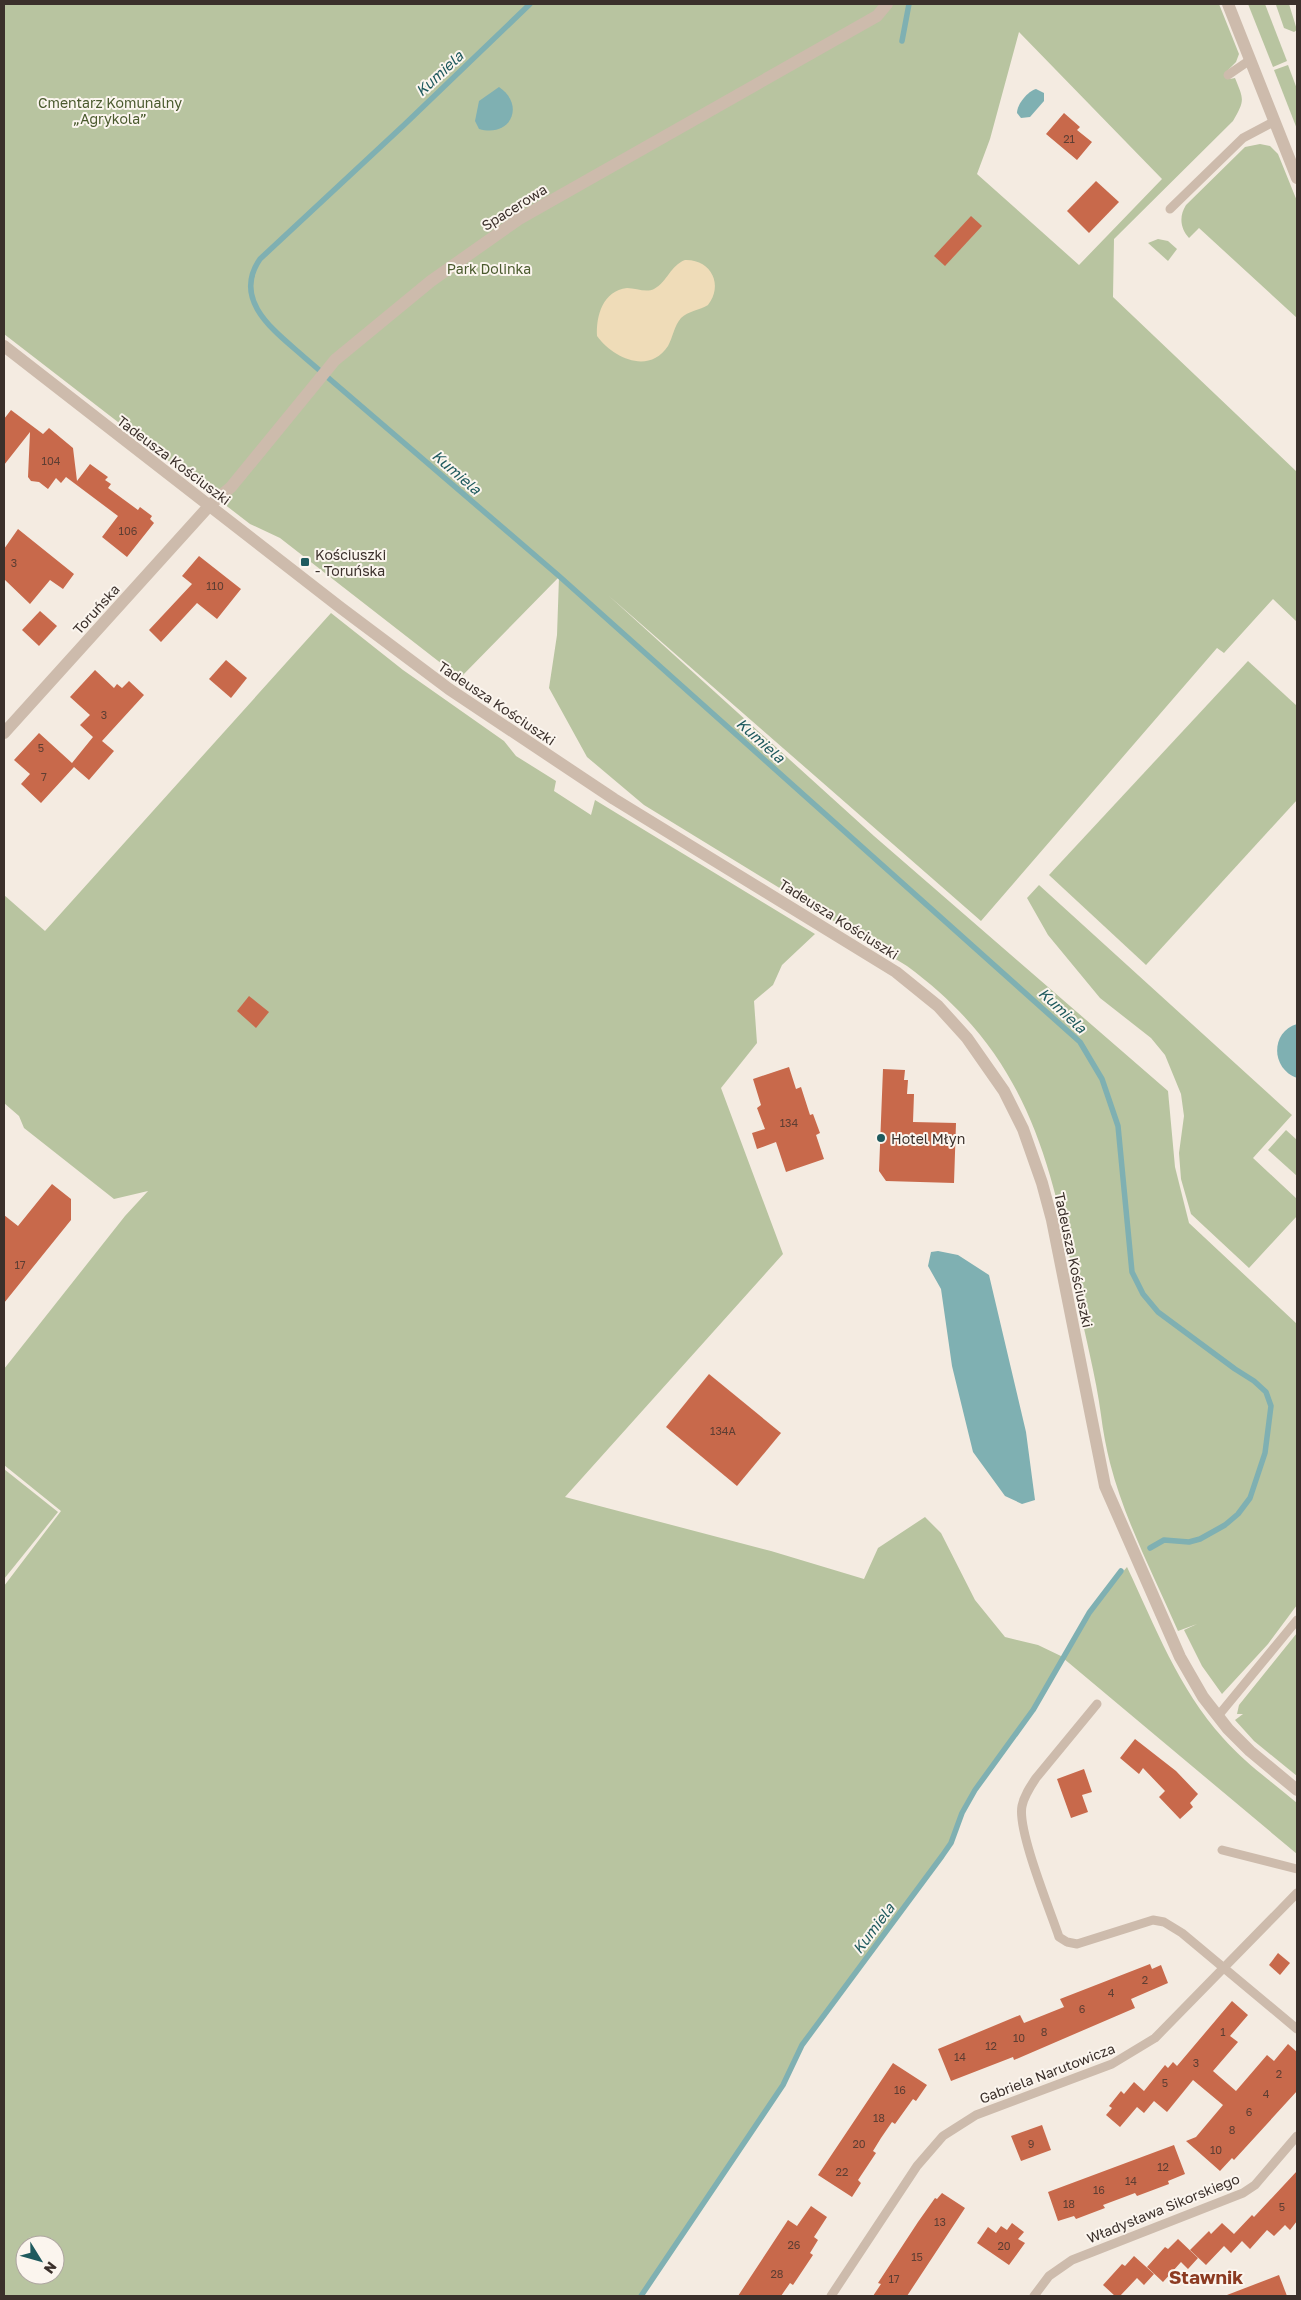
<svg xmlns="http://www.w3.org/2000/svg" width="1301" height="2300" font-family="'Golos Text',sans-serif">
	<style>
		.green { fill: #b8c4a0; fill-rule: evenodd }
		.sand { fill: #efdcb8 }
		.water { fill: #7fb0b2 }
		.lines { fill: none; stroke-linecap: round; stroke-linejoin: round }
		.stream { stroke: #7fb0b2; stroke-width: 5.5 }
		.building { fill: #c8694b }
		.service { stroke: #cdbbac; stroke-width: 9 }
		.pedestrian { stroke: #cdbbac; stroke-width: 12 }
		.minor { stroke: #cdbbac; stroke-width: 12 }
		.tertiary { stroke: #cdbbac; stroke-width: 12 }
		.poi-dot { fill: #1f5a5e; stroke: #fbf5ee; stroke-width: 2 }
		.labels { text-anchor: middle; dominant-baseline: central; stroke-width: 4; stroke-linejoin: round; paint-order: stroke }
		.number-label { font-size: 11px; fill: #5e3e33 }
		.park-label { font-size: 14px; fill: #4a5a2e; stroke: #fbf5ee }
		.street-label { font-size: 14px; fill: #3b302b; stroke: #fbf5ee }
		.poi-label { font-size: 14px; fill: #3b302b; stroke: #fbf5ee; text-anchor: start }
		.water-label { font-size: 15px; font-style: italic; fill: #1f5a5e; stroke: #fbf5ee }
		.district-label { font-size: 19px; font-weight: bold; fill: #8c3b22; stroke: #fbf5ee }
	</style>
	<rect width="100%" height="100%" fill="#f4ebe1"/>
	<g class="green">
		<path d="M4,4H1219L1239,54L1236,62L1226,72L1230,79L1235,78C1244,100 1245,100 1233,121L1114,239L1113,297L1297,472V622L1273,599L1224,653L1217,648L981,921L609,596L874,836L1168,1091L1175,1167L1189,1223L1297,1324V1605L1268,1644L1222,1694L1202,1666L1184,1630L1197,1624L1178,1631C1154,1576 1125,1521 1110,1463C1106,1447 1103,1431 1101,1415C1096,1376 1085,1337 1078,1299C1051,1160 1028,1055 907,966L644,805L587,757L549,688L557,635L559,577L460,678L280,538L250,524L4,334ZM1019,32L1162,179L1079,265L977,174L990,139Z"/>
		<path d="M1248,4H1265L1287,61L1273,67Z"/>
		<path d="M1289,4L1297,30L1294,32L1284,28L1276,5Z"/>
		<path d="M1288,65L1297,89V129L1274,70Z"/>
		<path d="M1260,144L1270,146L1278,154L1297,201V318L1199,228L1189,238C1180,228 1179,216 1186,205L1245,147Z"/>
		<path d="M1158,239L1168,241L1177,249L1168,261L1148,243Z"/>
		<path d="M331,613L403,670L504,741L516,756L556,781L554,791L591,815L595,800L815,934L782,965L773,985L754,1001L757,1043L721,1088L783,1254L565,1497L771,1551L864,1579L878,1548L925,1517L941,1533L975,1600L1005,1637L1038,1645L1063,1657L1089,1612L1127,1567C1155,1626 1178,1688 1223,1738C1245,1763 1272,1782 1297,1803V1854L1063,1658L1033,1710L974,1791L962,1813L951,1843L942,1856L802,2045L783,2085L641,2296H4V1586L61,1511L4,1465V1369L125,1216L148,1191L114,1199L24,1128L19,1116L4,1103V895L45,931ZM25,2245H55V2275H25Z"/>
		<path d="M1248,661L1297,706V800L1146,965L1049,875Z"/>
		<path d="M1039,885L1292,1115L1253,1158L1297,1199V1216L1249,1268L1191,1214L1181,1179L1179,1153L1184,1116L1181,1094L1165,1055L1151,1038L1100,998L1048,935L1027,898Z"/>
		<path d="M1286,1130L1297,1140V1176L1268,1150Z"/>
		<path d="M4,1469L58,1512L4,1579Z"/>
		<path d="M1297,1633V1776L1254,1741L1235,1720L1243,1714H1237L1239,1705Z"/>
	</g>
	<path class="sand" d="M685,260C711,259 724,285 708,305C700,310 688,311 681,318C674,326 673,337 668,346C649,375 613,358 597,336C596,315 603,291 627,288C636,288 646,293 654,289C667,282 671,265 685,260Z"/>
	<g class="water">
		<path d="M499,87C525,104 512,138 479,129L475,121L479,101Z"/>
		<path d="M1036,89L1044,93V101L1030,117L1021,118L1017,113C1017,104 1028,91 1036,89Z"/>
		<path d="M1297,1024V1078C1271,1069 1270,1032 1297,1024Z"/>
		<path d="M938,1251L958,1255L989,1275L1026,1432L1035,1500L1022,1504L1005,1496L973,1452L952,1366L941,1289L928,1266L931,1252Z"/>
	</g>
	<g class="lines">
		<g class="stream">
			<path d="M530,4L404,125L260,259C231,301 276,332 304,357L559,576L1080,1042L1102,1079L1118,1126L1132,1272L1143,1294L1158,1312L1235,1369L1254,1381L1266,1392L1271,1406L1265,1453L1250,1498L1238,1514L1225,1525L1200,1539L1189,1542L1164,1540L1150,1548"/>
			<path d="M902,41L909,4"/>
			<path d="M641,2296L783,2085L802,2045L942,1856L951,1843L962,1813L975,1790L1033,1710L1089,1613L1121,1571"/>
		</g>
	</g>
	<g class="building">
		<path d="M1064,113L1080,127L1077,130L1092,142L1077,160L1046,134Z"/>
		<path d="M1096,181L1119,202L1089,233L1067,211Z"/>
		<path d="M971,216L982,226L945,266L934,256Z"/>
		<path d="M11,410L43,434L49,428L73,448L77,481L90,464L108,477L105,480L111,484L108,488L138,510L140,507L152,516L150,519L154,523L127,557L102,537L118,516L66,477L61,483L56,478L48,489L39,482L31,481L28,477L30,432L4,465V419Z"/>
		<path d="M18,529L74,574L63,589L50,580L30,604L4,579V549Z"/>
		<path d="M199,556L241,589L217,619L197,603L161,642L149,630L192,584L182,576Z"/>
		<path d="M40,611L57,626L39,646L22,630Z"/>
		<path d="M226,660L247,678L231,698L209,679Z"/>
		<path d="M95,670L114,688L117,684L122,688L129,681L144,695L102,741L114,751L89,780L74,767L41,803L21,784L30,774L14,760L39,733L72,763L93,737L80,725L90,715L70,697Z"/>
		<path d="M249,996L269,1012L256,1028L237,1011Z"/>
		<path d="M789,1067L796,1089L801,1087L810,1115L813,1114L820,1133L816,1135L824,1159L786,1172L776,1142L757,1149L752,1133L765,1129L757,1108L761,1105L753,1079Z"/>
		<path d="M883,1069L905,1070L904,1080H908L907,1094H914L913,1122L956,1123L954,1183L886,1181L879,1171Z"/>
		<path d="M52,1184L71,1199V1220L4,1303V1215L18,1226Z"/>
		<path d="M709,1374L781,1433L737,1486L666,1427Z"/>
		<path d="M1135,1739L1176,1771L1198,1794L1190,1803L1193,1807L1180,1819L1159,1797L1165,1791L1143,1768L1139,1774L1120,1758Z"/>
		<path d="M1084,1769L1092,1792L1082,1795L1088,1812L1071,1818L1057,1779Z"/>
		<path d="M1278,1953L1290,1963L1280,1975L1269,1965Z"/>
		<path d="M1150,1964L1152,1969L1161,1965L1168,1983L1131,1999L1135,2008L1014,2060L1013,2057L951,2081L938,2049L1020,2015L1024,2023L1064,2007L1060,1999Z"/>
		<path d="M1232,2001L1248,2015L1230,2036L1238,2042L1213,2071L1236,2091L1267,2055L1274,2061L1288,2044L1297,2052V2091L1234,2160L1232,2158L1220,2171L1186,2141L1196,2137L1223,2105L1193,2080L1167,2112L1154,2101L1144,2113L1137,2107L1120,2127L1106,2115L1112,2108L1109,2106L1121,2091L1124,2094L1134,2082L1144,2091L1165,2065L1168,2068L1173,2062L1177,2066Z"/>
		<path d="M893,2063L927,2085L916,2101L913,2099L895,2124L892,2122L881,2138L873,2151L876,2153L858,2180L861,2183L852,2197L818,2175Z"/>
		<path d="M1042,2125L1051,2150L1021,2161L1011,2136Z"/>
		<path d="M1174,2145L1185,2174L1168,2181L1169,2184L1137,2196L1135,2193L1103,2205L1105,2208L1076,2219L1074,2216L1058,2221L1048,2192Z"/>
		<path d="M1297,2171V2221L1290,2230L1285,2225L1274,2236L1267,2230L1250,2249L1242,2241L1231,2253L1224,2246L1206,2265L1190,2250L1209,2231L1211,2234L1222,2223L1234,2234L1252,2215L1254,2217Z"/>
		<path d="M942,2193L965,2208L907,2296H873L881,2284L878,2283L918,2222L935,2198L937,2199Z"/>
		<path d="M811,2206L827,2217L814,2237L818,2240L810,2253L813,2255L793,2285L790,2283L781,2296H738L788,2220L797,2226Z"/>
		<path d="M1012,2223L1024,2232L1018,2239L1025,2243L1009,2265L977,2243L988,2227L996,2233L1001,2226L1007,2230Z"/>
		<path d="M1178,2239L1198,2258L1188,2269L1181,2262L1163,2282L1147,2267L1165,2247L1168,2249Z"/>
		<path d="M1134,2256L1154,2274L1144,2285L1137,2278L1120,2296H1115L1103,2285L1122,2264L1125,2266Z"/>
		<path d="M1279,2275L1287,2296H1228L1227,2295Z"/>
	</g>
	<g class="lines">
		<g class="service">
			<path d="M1228,75L1250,60"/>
			<path d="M1170,209L1243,138L1275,121"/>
			<path d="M1097,1704L1036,1778C1030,1787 1024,1796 1022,1806C1017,1830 1050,1910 1059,1937L1067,1942L1077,1944L1153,1920L1164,1922L1182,1933L1297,2029"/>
			<path d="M1218,1716L1297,1620"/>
			<path d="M1222,1850L1297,1869"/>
			<path d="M831,2296L917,2166L943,2136L976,2115L1112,2064L1155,2038L1297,1893"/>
			<path d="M1034,2296L1049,2276L1072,2260L1243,2193L1255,2185L1297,2136"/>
		</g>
		<path class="pedestrian" d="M210,505L231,487L335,360L431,281L519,219L877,16L887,4"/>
		<g class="minor">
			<path d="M1228,4L1297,178"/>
			<path d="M4,733L210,505"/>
		</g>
		<path class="tertiary" d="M4,346L341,608L449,689L614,799L896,972L938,1006L967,1038L1004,1091L1023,1129L1042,1183L1052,1220L1105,1486L1180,1657L1203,1697L1228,1729L1250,1751L1297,1790"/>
	</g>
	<g class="poi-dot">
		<rect x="300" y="557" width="10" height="10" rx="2.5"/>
		<circle cx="881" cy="1138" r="5"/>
	</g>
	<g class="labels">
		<g class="number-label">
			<text x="1069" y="138">21</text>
			<text x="51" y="460">104</text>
			<text x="128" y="530">106</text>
			<text x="14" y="562">3</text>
			<text x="215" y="585">110</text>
			<text x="104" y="714">3</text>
			<text x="41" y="747">5</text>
			<text x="44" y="776">7</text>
			<text x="789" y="1122">134</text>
			<text x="20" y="1264">17</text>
			<text x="723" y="1430">134A</text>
			<text x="1145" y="1979">2</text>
			<text x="1111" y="1992">4</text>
			<text x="1082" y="2008">6</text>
			<text x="1044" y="2031">8</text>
			<text x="1223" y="2031">1</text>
			<text x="1019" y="2037">10</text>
			<text x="991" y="2045">12</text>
			<text x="960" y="2056">14</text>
			<text x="1196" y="2062">3</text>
			<text x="1279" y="2073">2</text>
			<text x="1165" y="2082">5</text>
			<text x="900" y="2089">16</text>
			<text x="1266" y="2093">4</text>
			<text x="1249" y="2111">6</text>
			<text x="879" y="2117">18</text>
			<text x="1232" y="2129">8</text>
			<text x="859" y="2143">20</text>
			<text x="1031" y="2143">9</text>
			<text x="1216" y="2149">10</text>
			<text x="1163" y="2166">12</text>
			<text x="842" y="2171">22</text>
			<text x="1131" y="2180">14</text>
			<text x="1099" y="2189">16</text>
			<text x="1069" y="2203">18</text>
			<text x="1282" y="2206">5</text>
			<text x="940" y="2221">13</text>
			<text x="794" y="2244">26</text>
			<text x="1004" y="2245">20</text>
			<text x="917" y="2256">15</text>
			<text x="777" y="2273">28</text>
			<text x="894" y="2278">17</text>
		</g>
		<g class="park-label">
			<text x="110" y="102">Cmentarz Komunalny<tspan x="110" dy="16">„Agrykola”</tspan></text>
			<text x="489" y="268">Park Dolinka</text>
		</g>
		<g class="street-label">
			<text transform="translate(514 207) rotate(-32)">Spacerowa</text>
			<text transform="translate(174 460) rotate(37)">Tadeusza Kościuszki</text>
			<text transform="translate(96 609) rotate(-48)">Toruńska</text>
			<text transform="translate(497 703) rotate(34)">Tadeusza Kościuszki</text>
			<text transform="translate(839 919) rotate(32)">Tadeusza Kościuszki</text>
			<text transform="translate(1074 1260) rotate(78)">Tadeusza Kościuszki</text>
			<text transform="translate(1047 2073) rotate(-21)">Gabriela Narutowicza</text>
			<text transform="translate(1163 2208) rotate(-22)">Władysława Sikorskiego</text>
		</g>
		<g class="poi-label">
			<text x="315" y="554">Kościuszki<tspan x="315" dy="16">- Toruńska</tspan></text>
			<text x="891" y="1138">Hotel Młyn</text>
		</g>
		<g class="water-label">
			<text transform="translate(439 73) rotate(-43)">Kumiela</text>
			<text transform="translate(457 472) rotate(41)">Kumiela</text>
			<text transform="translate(761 740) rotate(42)">Kumiela</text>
			<text transform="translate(1063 1010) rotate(43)">Kumiela</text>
			<text transform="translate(873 1928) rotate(-53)">Kumiela</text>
		</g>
		<g class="district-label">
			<text x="1206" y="2276">Stawnik</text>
		</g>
	</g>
	<rect width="1301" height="2300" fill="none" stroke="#3b302b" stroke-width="10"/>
	<g transform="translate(40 2260) rotate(127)"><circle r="24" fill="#fbf5ee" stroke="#aea6a0"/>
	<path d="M0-4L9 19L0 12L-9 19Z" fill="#1f5a5e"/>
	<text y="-8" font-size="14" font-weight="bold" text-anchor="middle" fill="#3b302b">N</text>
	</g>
</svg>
